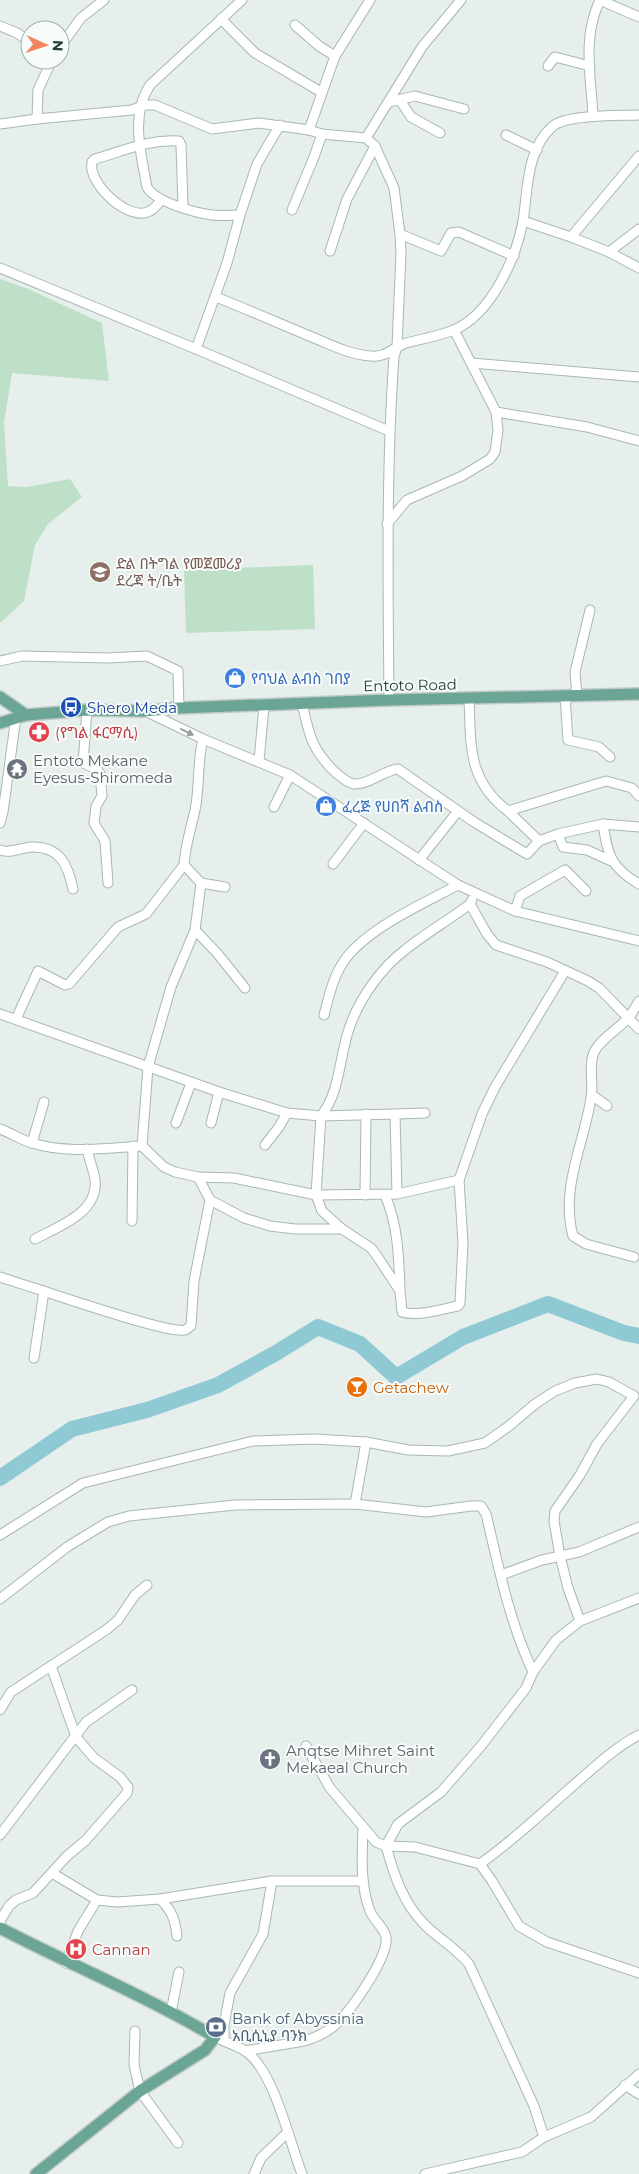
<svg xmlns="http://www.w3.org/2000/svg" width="639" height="2174" font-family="Montserrat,'Noto Sans Ethiopic',sans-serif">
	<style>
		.green { fill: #bfe0c8 }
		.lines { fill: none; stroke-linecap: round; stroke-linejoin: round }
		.river { stroke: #8ec9d4; stroke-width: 16 }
		.minor-casing { stroke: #a8b8b2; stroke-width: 11 }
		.major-casing { stroke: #c2cac8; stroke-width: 14 }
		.minor { stroke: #fff; stroke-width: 9 }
		.major { stroke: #6aa596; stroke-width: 11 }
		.oneway { fill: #92a09c }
		.labels { text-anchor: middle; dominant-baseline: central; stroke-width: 4; stroke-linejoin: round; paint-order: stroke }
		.education-label { font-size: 15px; fill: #785e54; stroke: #f7fbf9; text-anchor: start }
		.shop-label { font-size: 15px; fill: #366cbe; stroke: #f7fbf9; text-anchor: start }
		.street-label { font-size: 15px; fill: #24423a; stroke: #f7fbf9 }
		.transit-label { font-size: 15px; fill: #164399; stroke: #f7fbf9; text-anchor: start }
		.health-label { font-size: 15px; fill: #be3a42; stroke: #f7fbf9; text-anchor: start }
		.worship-label { font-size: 15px; fill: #5b616d; stroke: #f7fbf9; text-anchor: start }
		.food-label { font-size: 15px; fill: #c56008; stroke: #f7fbf9; text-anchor: start }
		.service-label { font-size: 15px; fill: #4e5e75; stroke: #f7fbf9; text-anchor: start }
	</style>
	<rect width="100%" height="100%" fill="#e6efeb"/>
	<g class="green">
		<path d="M0,279L26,288L102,323L109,381L12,373L4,422L8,486L27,487L70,479L82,497L48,524L35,545L24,601L0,623Z"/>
		<path d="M313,565L315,629L186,633L184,570Z"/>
	</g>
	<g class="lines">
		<path class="river" d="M0,1478L72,1429L147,1410L218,1385L276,1353L318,1327L360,1344L396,1377L463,1337L548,1304L624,1333L639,1336"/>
		<g class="minor-casing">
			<g id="minor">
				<path d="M221,19L255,53L321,92"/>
				<path d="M295,25L319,46L335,56"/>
				<path d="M0,26L17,33L30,42"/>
				<path d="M60,47L81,18L104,0"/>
				<path d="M548,66L555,57L590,66"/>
				<path d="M400,100L411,117L440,133"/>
				<path d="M389,102L415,96L464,109"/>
				<path d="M593,116C591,77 582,37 600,0L639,17"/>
				<path d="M37,119L38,90L52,60"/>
				<path d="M0,124L37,119L132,110L143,105H155L212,129L259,123L309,130L322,134L366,138L375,146L394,188L400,234L401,253L397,347L394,356C386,471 388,585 389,700"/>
				<path d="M309,130L335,56L370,0"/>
				<path d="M506,135L537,150"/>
				<path d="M366,138L422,47L461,0"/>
				<path d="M161,200C158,204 154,209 150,211C129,223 87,183 92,162L95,159C124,151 148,139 179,141L181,145L183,206"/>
				<path d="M292,210L314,157L322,134"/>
				<path d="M240,215C231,215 221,216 212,215C196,213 155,202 147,187C141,154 130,115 150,85L242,0"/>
				<path d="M523,221L571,237L609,252L639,268"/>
				<path d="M400,234L441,251L451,233L459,232L514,256"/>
				<path d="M571,237L639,156"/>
				<path d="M330,251L347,199L375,146"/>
				<path d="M609,252L639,229"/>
				<path d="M0,268L196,349L389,431"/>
				<path d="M216,297C246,309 276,322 307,335C328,343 349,355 371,356C385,358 394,347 406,343C422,339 439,336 454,330C491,314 516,259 523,221C528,190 526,149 553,126C568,114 620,116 639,115"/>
				<path d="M196,349L227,263L240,215L257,164L280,125"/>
				<path d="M472,363L639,377"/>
				<path d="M496,412L587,427L639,441"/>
				<path d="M387,524L407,500L462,476L490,459L495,452L498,430L496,412L454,330"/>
				<path d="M0,661L22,656L108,658L147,656L178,671L179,708"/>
				<path d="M565,696L568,740L599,747L610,757"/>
				<path d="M577,696L575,672L590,610"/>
				<path d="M469,698C471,745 467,780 508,811L606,781L632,788L639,796"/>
				<path d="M302,703C309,734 311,749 335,772C340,776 347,783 354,784C369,785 384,770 398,769L474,822L527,854L539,841"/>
				<path d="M87,710L83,763L97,769L100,774L102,796L96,806L94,823L105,841L108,883"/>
				<path d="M145,711L203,739L290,775L458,885L515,911L639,941"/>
				<path d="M259,761L264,706"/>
				<path d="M274,807L290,775"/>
				<path d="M508,811L539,841L558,834L603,824L639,827"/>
				<path d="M0,823L3,812L16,717"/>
				<path d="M603,824C608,855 610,867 639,884"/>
				<path d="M558,834L563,847L587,850L611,861"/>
				<path d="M0,850C10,854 20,848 31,847C60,846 68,865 73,889"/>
				<path d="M419,860L458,811"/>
				<path d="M333,864L364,823"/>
				<path d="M201,883L225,887"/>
				<path d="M472,900L470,904L487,934L496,945L547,962L588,981L599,988L639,1029"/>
				<path d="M515,911L520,896L565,870L586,891"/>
				<path d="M195,930L217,953L245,988"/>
				<path d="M0,1014L219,1092L287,1113L321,1116C341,1091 339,1055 350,1026C360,998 381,968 405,950C426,933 449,920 470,904"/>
				<path d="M324,1015C329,996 333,977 344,961C366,929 424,903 458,885"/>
				<path d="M16,1019L38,971L65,985L69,984L118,927L146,914L184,865"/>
				<path d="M592,1095L607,1106"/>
				<path d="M395,1114L425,1113"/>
				<path d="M176,1123L191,1083"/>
				<path d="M211,1123L219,1092"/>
				<path d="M0,1129C11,1133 21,1140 32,1143C67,1154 106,1148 142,1146L164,1167L175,1172L198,1177L234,1178L316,1195L397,1194L459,1180L482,1114L495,1087L565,971"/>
				<path d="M32,1143L44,1102"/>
				<path d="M265,1145L279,1127L287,1113"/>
				<path d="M142,1146L148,1067L171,987L195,930L201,883L184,865C185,845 191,829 195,810C200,787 197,762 203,739"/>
				<path d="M365,1195L366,1114"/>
				<path d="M385,1195C398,1225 399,1258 400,1290"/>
				<path d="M210,1200L244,1218L270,1226L295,1229H342L371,1248L377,1256L400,1291L402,1312C418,1317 441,1309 458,1306L460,1303L463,1243L459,1180"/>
				<path d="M132,1221L133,1146"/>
				<path d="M342,1229L322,1211L316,1195L321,1116L395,1114L397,1194"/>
				<path d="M35,1239C59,1226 99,1213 95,1179C93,1169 89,1159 87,1149"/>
				<path d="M634,1257L586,1244L573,1236C560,1188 584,1144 591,1098C594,1084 588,1066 594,1052C602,1037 618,1030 629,1017C633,1012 636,1006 639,1001"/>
				<path d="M0,1277C27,1285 168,1335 185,1330C187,1329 189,1327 191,1326L194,1281L210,1200L198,1177"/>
				<path d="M34,1358L44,1291"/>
				<path d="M355,1504L366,1442"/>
				<path d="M0,1535L83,1483L253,1441L314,1439L366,1442L408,1450L448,1451L485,1443L509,1426L535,1404L555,1391L575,1383L597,1379L609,1382L634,1396L597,1444L580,1475L555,1511L554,1521L560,1556L568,1588L580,1621"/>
				<path d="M501,1575L542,1560L579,1552L639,1527"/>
				<path d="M0,1599L67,1547L108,1522L129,1516L235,1505L355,1504L426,1512L471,1506H481L486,1514C499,1568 509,1621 533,1672"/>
				<path d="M0,1710L11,1692L106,1630L118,1620L135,1595L147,1585"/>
				<path d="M306,1746L330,1788L376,1842L386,1846L415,1847L480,1864C517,1838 549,1806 583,1777C601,1761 618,1746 639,1735"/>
				<path d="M0,1835L86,1722L132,1690"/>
				<path d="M480,1864L492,1881L519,1926L547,1942L639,1973"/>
				<path d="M52,1873L97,1900L117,1902L160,1899L272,1881"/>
				<path d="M160,1899C172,1911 175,1919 177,1936"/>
				<path d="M0,1921L9,1906L16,1900L33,1893L67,1856L86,1840L127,1793L128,1787L120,1777L94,1758L76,1737L51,1666"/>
				<path d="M66,1963L78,1931L97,1900"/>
				<path d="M171,2012L179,1972"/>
				<path d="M135,2031L134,2065L140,2091L178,2143"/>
				<path d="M220,2039C228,2043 237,2046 244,2050C274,2069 289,2141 302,2174"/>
				<path d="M224,2041V2025L230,1993L263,1934L272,1881H363"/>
				<path d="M245,2051L304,2041C315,2038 327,2032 335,2025C350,2012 389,1957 386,1937C384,1927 374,1921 370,1911C360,1886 362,1855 363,1828"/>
				<path d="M625,2085L639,2094"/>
				<path d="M544,2137L534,2106L469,1964C456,1948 439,1939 425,1925C403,1903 394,1875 386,1846L398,1824L441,1792L481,1746L526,1688L533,1672L556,1640L580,1621L639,1598"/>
				<path d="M254,2174L261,2158L287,2133"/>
				<path d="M425,2174L522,2152L544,2137L591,2117L639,2074"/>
			</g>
		</g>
		<g class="major-casing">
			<g id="major">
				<path d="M0,697L26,715"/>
				<path d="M0,723L26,715L87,710L143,711L179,708L389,700L639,694"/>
				<path d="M0,1928C71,1965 146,1996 215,2037L205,2050L140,2091L36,2174"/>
			</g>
		</g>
		<use href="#minor" class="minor"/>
		<use href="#major" class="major"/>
	</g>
	<defs><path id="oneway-solid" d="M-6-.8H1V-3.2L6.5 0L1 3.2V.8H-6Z" transform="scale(1.25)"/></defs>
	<use class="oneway" href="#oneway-solid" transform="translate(187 732) rotate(26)"/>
	<defs>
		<g id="school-disc" transform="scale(1.125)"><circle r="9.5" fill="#8d6e63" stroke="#f7fbf9"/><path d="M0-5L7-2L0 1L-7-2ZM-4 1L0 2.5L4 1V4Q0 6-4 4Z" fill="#fff"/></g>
		<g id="shop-disc" transform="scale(1.125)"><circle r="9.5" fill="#3f7fe0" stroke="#f7fbf9"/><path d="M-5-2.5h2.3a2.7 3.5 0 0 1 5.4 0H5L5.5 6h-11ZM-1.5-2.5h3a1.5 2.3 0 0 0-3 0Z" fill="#fff"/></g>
		<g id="bus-disc" transform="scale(1.125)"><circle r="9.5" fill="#1a4fb4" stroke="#f7fbf9"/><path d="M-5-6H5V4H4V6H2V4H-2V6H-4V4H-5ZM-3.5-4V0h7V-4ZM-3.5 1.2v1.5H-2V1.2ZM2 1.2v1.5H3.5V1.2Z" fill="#fff"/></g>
		<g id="pharmacy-disc" transform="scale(1.125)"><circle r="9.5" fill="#e0444e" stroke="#f7fbf9"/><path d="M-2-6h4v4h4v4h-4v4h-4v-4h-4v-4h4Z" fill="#fff"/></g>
		<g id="temple-disc" transform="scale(1.125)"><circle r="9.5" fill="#6b7280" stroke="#f7fbf9"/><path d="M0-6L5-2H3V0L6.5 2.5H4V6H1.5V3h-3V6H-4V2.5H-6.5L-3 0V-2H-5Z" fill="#fff"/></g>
		<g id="bar-disc" transform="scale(1.125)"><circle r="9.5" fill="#e8710a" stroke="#f7fbf9"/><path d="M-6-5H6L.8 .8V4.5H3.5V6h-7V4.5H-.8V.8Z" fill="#fff"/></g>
		<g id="church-disc" transform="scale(1.125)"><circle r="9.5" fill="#6b7280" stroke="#f7fbf9"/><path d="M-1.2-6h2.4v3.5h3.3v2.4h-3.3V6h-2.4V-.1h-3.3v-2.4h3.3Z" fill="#fff"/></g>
		<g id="hospital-disc" transform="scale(1.125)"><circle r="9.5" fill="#e0444e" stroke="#f7fbf9"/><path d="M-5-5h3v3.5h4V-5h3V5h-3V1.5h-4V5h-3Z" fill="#fff"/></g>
		<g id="bank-disc" transform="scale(1.125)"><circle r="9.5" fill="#5c6f8a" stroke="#f7fbf9"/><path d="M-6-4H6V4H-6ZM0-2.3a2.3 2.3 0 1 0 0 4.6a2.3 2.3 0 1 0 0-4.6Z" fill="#fff"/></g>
	</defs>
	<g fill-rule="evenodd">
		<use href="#school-disc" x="100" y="572"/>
		<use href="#shop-disc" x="235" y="678"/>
		<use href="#bus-disc" x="71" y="707"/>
		<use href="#pharmacy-disc" x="39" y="732"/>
		<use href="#temple-disc" x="17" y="769"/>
		<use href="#shop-disc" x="326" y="806"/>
		<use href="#bar-disc" x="357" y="1387"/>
		<use href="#church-disc" x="270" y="1759"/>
		<use href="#hospital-disc" x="76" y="1949"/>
		<use href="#bank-disc" x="216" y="2027"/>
	</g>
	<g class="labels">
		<g class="education-label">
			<text x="116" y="563">ድል በትግል የመጀመሪያ<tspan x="116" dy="17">ደረጃ ት/ቤት</tspan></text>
		</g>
		<g class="shop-label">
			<text x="251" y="678">የባህል ልብስ ገበያ</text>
			<text x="342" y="806">ፈረጅ የሀበሻ ልብስ</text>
		</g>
		<g class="street-label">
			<text transform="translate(410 685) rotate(-1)">Entoto Road</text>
		</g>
		<g class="transit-label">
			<text x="87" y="707">Shero Meda</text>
		</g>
		<g class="health-label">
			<text x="55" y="732">(የግል ፋርማሲ)</text>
			<text x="92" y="1949">Cannan</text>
		</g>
		<g class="worship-label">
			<text x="33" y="760">Entoto Mekane<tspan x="33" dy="17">Eyesus-Shiromeda</tspan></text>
			<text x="286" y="1750">Anqtse Mihret Saint<tspan x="286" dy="17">Mekaeal Church</tspan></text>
		</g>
		<g class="food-label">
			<text x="373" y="1387">Getachew</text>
		</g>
		<g class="service-label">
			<text x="232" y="2018">Bank of Abyssinia<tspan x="232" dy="17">አቢሲኒያ ባንክ</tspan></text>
		</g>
	</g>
	<g transform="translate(45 45) rotate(93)"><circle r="24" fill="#f7fbf9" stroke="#a3b1ad"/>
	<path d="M0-4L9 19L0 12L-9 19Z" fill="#f4845f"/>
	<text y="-8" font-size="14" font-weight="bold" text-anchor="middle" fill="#24423a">N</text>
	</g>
</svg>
